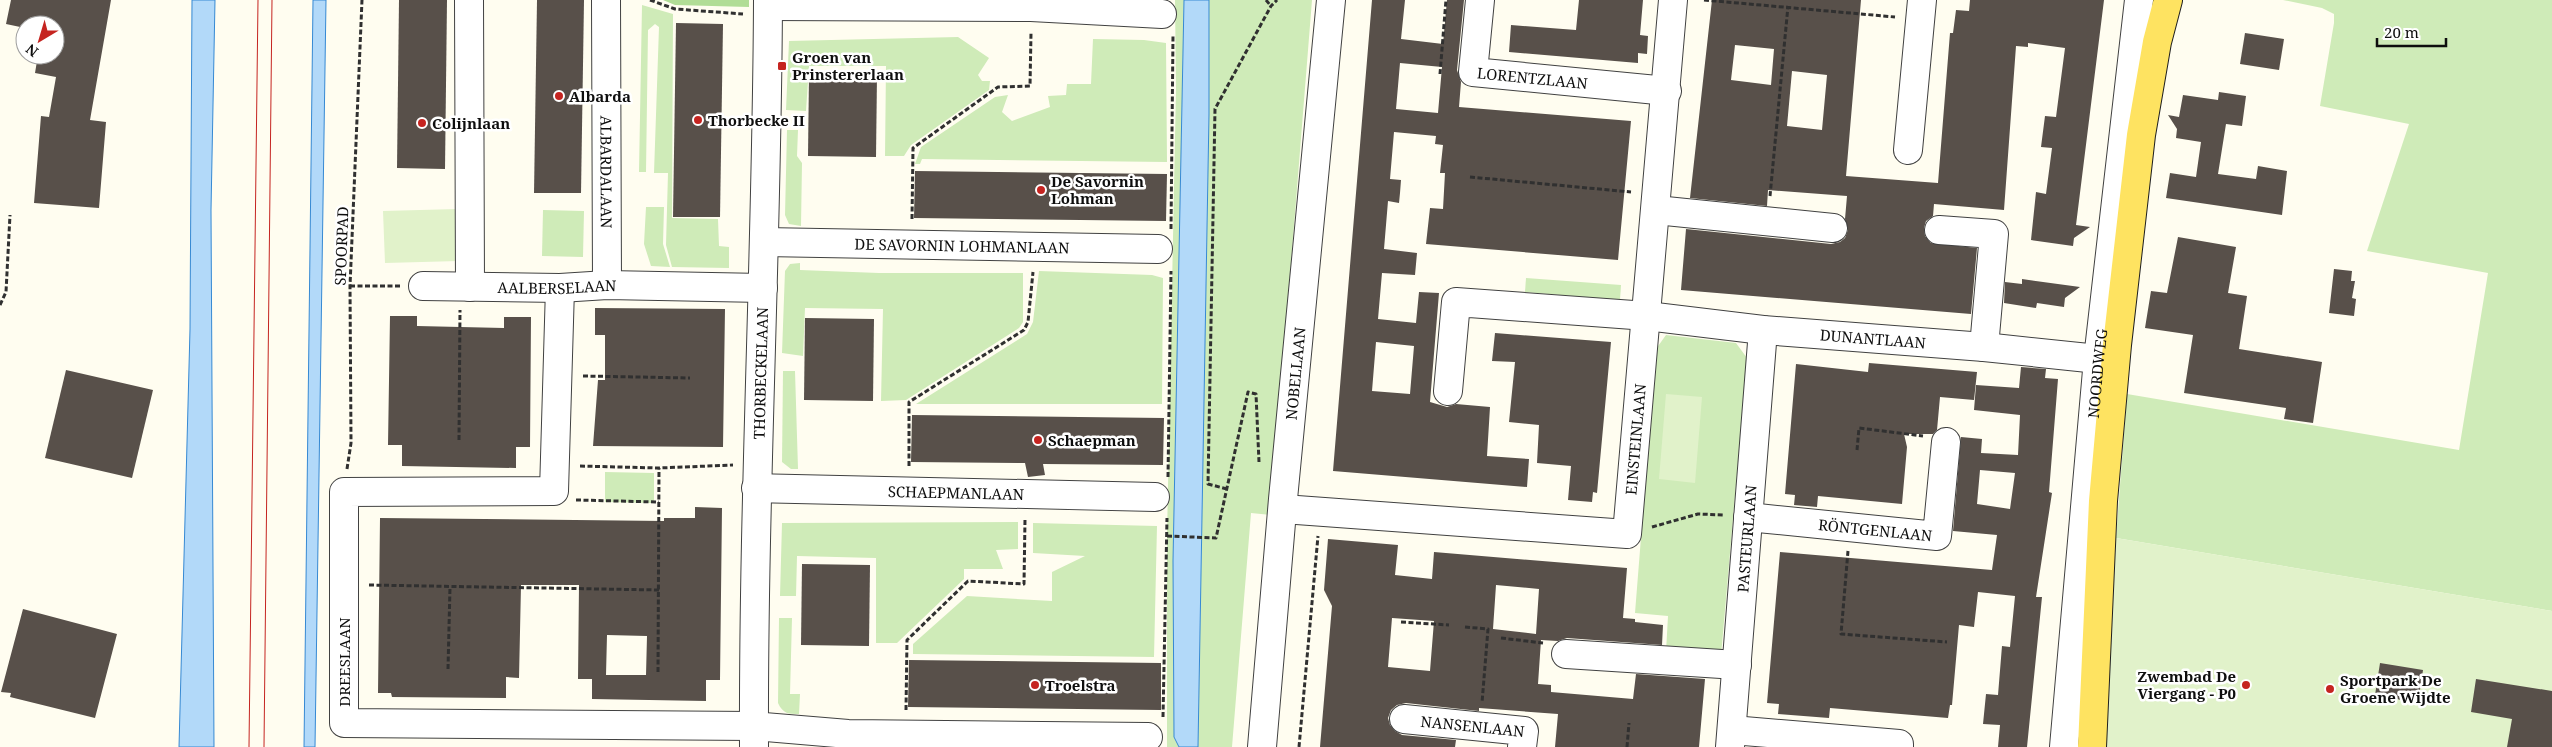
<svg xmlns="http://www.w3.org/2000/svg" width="2552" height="747" font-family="'Noto Serif',serif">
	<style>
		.green { fill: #cfebb8 }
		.forest { fill: #b1dd96 }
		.pitch { fill: #e1f2ca }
		.water { fill: #b2d9f9; stroke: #3689d3 }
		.building { fill: #58504a; fill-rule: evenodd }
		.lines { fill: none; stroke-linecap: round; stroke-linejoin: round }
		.minor-casing { stroke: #414141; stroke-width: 30 }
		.major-casing { stroke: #1f1f1f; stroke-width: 30 }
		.path { stroke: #303030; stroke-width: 3; stroke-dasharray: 5 2.5; stroke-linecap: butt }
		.minor { stroke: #fff; stroke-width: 28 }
		.major { stroke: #fee361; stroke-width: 28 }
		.tram { stroke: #c52420; stroke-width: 1 }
		.poi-dot { fill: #c52420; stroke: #fff; stroke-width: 2 }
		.labels { text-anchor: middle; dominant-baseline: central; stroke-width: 5; stroke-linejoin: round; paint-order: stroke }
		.poi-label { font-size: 15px; font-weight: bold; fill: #0e0e0e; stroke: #fff; text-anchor: start }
		.street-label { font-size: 15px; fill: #0e0e0e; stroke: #fff }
	</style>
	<rect width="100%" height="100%" fill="#fffdf0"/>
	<g class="green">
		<path d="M1175,0H1184L1173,561L1174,737L1179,747H1167V536L1176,89Z"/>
		<path d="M1209,0H1312L1271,515L1251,513L1232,747H1198L1209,114Z"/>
		<path d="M2283,0H2552V611L2116,538L2127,394L2459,450L2488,273L2367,251L2409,124L2320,106L2334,23V14L2322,8Z"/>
		<path d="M642,5L673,14L672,218L718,219L719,246L729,247V268L672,267L666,245L668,173H654L659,27L655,24L648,30L646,172H639Z"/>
		<path d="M958,37L989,58L978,75L982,81H990L989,90L911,145L904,156H885L886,66H809L806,111L786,110L789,41Z"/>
		<path d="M1093,39L1144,40L1166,43L1167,162L922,159L920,164H915L921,147L995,97L1008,95L1002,112L1012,121L1050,107L1048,96L1066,95L1067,84H1091Z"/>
		<path d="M787,130H798L797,156L802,163L801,226L789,224L785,215Z"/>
		<path d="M646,207H664L663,244L670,267L651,266L644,244Z"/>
		<path d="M543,210L584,211L583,257L542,256Z"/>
		<path d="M800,263V270L879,273H1023V322L1019,328L906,400L881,401L883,309L805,308L803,356L782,353L785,271L790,264Z"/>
		<path d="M1039,271L1152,275L1163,278L1162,404H916L1027,334L1033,322Z"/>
		<path d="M1526,278L1621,285L1620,300L1525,292Z"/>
		<path d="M1666,335L1736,343L1747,358L1721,656L1666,652L1668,616L1635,613L1656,349Z"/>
		<path d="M783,371H795L798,469H791L782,462Z"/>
		<path d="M605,472L654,473V503L605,502Z"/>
		<path d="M1018,522V549L996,550L1003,569H964V579L897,643H876V558L797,556L796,596H780L782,523Z"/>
		<path d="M1033,523L1157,526L1154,657L913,654V644L967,596L1052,601V572L1085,556L1033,553Z"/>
		<path d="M779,618H792L790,694H800L799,714C789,714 783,714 778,703Z"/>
	</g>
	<path class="forest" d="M663,0H749V7L675,5Z"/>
	<g class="pitch">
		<path d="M457,209L459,261L385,263L383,211Z"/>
		<path d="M1666,394L1702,397L1695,483L1659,479Z"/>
		<path d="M2116,538L2552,611V747H2106Z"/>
	</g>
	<g class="water">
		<path d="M192,0H215L211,210L214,747H179L190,329Z"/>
		<path d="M313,0H326L315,747H304Z"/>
		<path d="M1184,0H1209V114L1198,747H1179L1174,737L1173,561Z"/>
	</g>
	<g class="building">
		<path d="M11,0H111L90,120L106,122L99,208L34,203L41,116L49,117L56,77L35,73L38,55H55V25H25V28L6,24Z"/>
		<path d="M399,0H447L445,169L397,168Z"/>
		<path d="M537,0H584L581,193H534Z"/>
		<path d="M1372,0H1405L1401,39L1443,44L1447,0H1464L1457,70L1461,82L1459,107L1631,121L1618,260L1426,244L1430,208L1443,209L1445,173H1440L1443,145L1435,144L1436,136L1394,132L1390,179L1401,180L1400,193L1399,203L1388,201L1384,249L1417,253L1415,275L1382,273L1378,319L1416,323L1419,292L1439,293L1430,402L1447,407L1456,404L1490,407L1487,456L1529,459L1527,487L1333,471ZM1400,63L1442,67L1438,113L1396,109ZM1376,342L1414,346L1410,394L1372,391Z"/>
		<path d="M1579,0H1643L1640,35L1648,36L1647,54L1638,53V63L1509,52L1511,25L1576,30Z"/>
		<path d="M1712,0H1861L1846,176L1938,183L1950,33H1953L1956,10L1969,11L1970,0H2104L2076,225L2090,227L2074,238L2073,246L2031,240L2036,192L2046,194L2052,148L2041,147L2045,116L2056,117L2065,48L2028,43V47L2016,46L2004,210L1934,204L1933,216L1926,221L1924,228L1925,236L1931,243L1977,248L1971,314L1681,290L1686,229L1831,244L1840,242L1845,238L1848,230L1845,219L1847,196L1768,190L1767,206L1690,198ZM1735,45L1774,49L1771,85L1731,80ZM1792,71L1827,75L1822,130L1787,126Z"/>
		<path d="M676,23L723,24L720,217H673Z"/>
		<path d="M2245,33L2284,39L2279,70L2240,64Z"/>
		<path d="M809,74L877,75L876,157L808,156Z"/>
		<path d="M2219,92L2246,96L2242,126L2226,124L2218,174L2256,179L2258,166L2287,171L2282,215L2166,198L2170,173L2196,177L2201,142L2176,138L2177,129L2168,115L2179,117L2183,95L2218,100Z"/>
		<path d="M915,171L1167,174L1166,221L914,218Z"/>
		<path d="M2178,237L2236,247L2228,293L2247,296L2239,349L2322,362L2313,423L2284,419L2286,408L2184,393L2193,335L2145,328L2151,291L2167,293Z"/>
		<path d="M2334,269L2352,271L2351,281H2355L2352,298L2356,299L2354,316L2329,313Z"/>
		<path d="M2022,279L2080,287L2065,298L2064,307L2037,303L2036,308L2004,303L2005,282L2022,284Z"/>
		<path d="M595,308L725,309L723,447L593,446L598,380H605V335H595Z"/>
		<path d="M390,316H417V326L504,328V317H531L530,447H516V468L402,466V445H388Z"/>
		<path d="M805,318L874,319L873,401L804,400Z"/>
		<path d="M1495,333L1611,342L1597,493L1593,492L1592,502L1568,500L1571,466L1537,463L1539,425L1509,422L1515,362L1492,361Z"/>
		<path d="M1869,363L1977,372L1974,400L1940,397L1937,430L1933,434H1904L1907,447L1902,504L1818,496L1817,507L1794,505L1795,495L1785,494L1796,364L1868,372Z"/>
		<path d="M2021,367L2046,369L2045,378L2058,379L2049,492L2052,493L2036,597H2042L2027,747H1998L2000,725L1983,724L1986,694L1998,695L2002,646L2010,647L2015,596L1978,592L1974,627L1959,625L1952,705H1950L1948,718L1830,708L1829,718L1778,714L1779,704L1767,703L1780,552L1992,570L1997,535L1953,531L1961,437L1982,439L1981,453L2018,455L2020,415L1974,410L1976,385L2019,388ZM1980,470L2015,473L2010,509L1977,504Z"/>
		<path d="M66,370L153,390L132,478L45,458Z"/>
		<path d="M912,415L1164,418L1163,465L1043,464L1045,475L1028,477L1025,463L911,462Z"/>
		<path d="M695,507L722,508L720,680H706V701L592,699V679H578L579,585H521L519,678L506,677V698L392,697L391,693H378L380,518L664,521V518H695ZM607,635L647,636L646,675H606Z"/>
		<path d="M1328,539L1398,545L1395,575L1432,579L1434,552L1627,568L1623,618L1635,619V622L1663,625L1662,645L1567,638L1558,641L1541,640L1538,684L1551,685V692L1633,699L1636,674L1705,679L1699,747H1555L1558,714L1479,708V711L1406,703L1397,705L1391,710L1388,718L1390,725L1395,731L1402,735L1456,740L1455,747H1320L1332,606L1324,590ZM1496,585L1539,589L1536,634L1493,629ZM1392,618L1434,621L1430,671L1388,667Z"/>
		<path d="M802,564L870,565L869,646L801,645Z"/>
		<path d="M23,609L117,634L95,718L10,697L11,693L1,692Z"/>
		<path d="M909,660L1161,663V710L908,707Z"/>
		<path d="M2380,663L2423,670L2418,703L2375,695Z"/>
		<path d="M2476,679L2552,691V747H2507L2512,719L2471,712Z"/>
	</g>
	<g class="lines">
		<g class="minor-casing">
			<g id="minor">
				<path d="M469,0L470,287"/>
				<path id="s1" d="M606,0L607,285"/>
				<path id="s2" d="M1480,0L1473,72L1667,91"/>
				<path d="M768,6L1031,7L1162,14"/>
				<path d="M1908,150L1922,0"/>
				<path d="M1656,210L1833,228"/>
				<path d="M1939,230L1994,234L1984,347"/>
				<path id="s3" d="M764,242L1158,249"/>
				<path id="s4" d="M423,286L560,288L607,285L763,288"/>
				<path d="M560,288L554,491L344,492V723L754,726L848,734L1148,737"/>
				<path id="s5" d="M1448,391L1456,302L1647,316L1763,330L1984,347L2098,359"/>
				<path id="s6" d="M756,488L1155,497"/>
				<path id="s7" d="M1283,509L1627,534L1673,0"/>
				<path id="s8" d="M1748,517L1937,536L1946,442"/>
				<path d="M1566,654L1737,665"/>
				<path id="s9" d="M1404,719L1524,731L1522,747"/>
				<path d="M1732,730L1899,744V747"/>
				<path id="s10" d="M754,747C753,498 767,249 768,0"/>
				<path id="s11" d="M1262,747L1283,499L1331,0"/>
				<path id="s12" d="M1730,747L1763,330"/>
				<path id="s13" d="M2064,747L2098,359L2139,0"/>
			</g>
		</g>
		<g class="major-casing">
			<path id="major" d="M2092,747L2103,501L2117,345L2141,135L2157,42L2168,0"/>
		</g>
		<g class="path">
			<path d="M650,0L675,9L743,14"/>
			<path d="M1266,0L1271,6"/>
			<path d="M1704,0L1895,17"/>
			<path d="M1440,74L1446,0"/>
			<path d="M1470,177L1631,192"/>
			<path d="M1770,196L1788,6"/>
			<path d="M912,219L913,148L998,87L1030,86L1031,33"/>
			<path d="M1171,229L1173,36"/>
			<path d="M350,286H400"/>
			<path d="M0,305L6,292L10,215"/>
			<path d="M583,376L690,378"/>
			<path d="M459,440L460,310"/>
			<path d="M1857,450L1859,428L1923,436"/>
			<path d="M580,466L659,468L733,465"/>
			<path d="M909,466V402L1024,330L1028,322L1033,272"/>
			<path d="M347,469L351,443L350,286L362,0"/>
			<path d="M1168,477L1171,271"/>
			<path d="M1227,489L1208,484L1215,109L1271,6L1277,0"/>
			<path d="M576,500L659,502"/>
			<path d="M1652,527L1698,514L1724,515"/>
			<path d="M1167,536L1216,538L1248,392L1256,394L1259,462"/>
			<path d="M1848,551L1841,634L1947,642"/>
			<path d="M369,585L659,590"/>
			<path d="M1401,622L1449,625"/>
			<path d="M1465,627L1488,629L1482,703"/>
			<path d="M1501,638L1543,643"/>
			<path d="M448,669L450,587"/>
			<path d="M658,672L659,468"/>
			<path d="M906,710L907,640L968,581L1024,584L1025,519"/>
			<path d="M1163,717L1167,518"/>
			<path d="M1299,747L1318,536"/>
			<path d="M1627,747L1629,723"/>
		</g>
		<use href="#minor" class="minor"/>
		<use href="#major" class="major"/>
		<g class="tram">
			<path d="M249,747L258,0"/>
			<path d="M264,747L272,0"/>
		</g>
	</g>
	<g class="poi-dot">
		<rect x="777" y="61" width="10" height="10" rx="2.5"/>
		<circle cx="559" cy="96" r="5"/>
		<circle cx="698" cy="120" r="5"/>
		<circle cx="422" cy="123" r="5"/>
		<circle cx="1041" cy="190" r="5"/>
		<circle cx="1038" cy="440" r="5"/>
		<circle cx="1035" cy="685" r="5"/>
		<circle cx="2246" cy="685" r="5"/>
		<circle cx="2330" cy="689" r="5"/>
	</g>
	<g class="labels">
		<g class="poi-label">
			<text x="792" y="57">Groen van<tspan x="792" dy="17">Prinstererlaan</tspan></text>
			<text x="569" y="96">Albarda</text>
			<text x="708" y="120">Thorbecke II</text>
			<text x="432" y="123">Colijnlaan</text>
			<text x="1051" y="181">De Savornin<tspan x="1051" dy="17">Lohman</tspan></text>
			<text x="1048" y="440">Schaepman</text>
			<text x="2236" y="676" text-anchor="end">Zwembad De<tspan x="2236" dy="17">Viergang - P0</tspan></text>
			<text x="2340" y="680">Sportpark De<tspan x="2340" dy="17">Groene Wijdte</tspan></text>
			<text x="1045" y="685">Troelstra</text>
		</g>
		<g class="street-label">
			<text stroke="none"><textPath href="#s2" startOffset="132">LORENTZLAAN</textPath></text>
			<text stroke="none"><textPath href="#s1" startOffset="172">ALBARDALAAN</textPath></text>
			<text stroke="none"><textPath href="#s3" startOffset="198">DE SAVORNIN LOHMANLAAN</textPath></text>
			<text transform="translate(341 246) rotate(-88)">SPOORPAD</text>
			<text stroke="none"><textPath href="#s4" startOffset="134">AALBERSELAAN</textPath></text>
			<text stroke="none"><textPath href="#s5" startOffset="508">DUNANTLAAN</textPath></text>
			<text stroke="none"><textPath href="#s10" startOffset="374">THORBECKELAAN</textPath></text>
			<text stroke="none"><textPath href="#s11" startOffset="375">NOBELLAAN</textPath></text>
			<text stroke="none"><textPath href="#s13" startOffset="375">NOORDWEG</textPath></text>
			<text stroke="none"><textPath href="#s7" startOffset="440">EINSTEINLAAN</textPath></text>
			<text stroke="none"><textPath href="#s6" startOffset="200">SCHAEPMANLAAN</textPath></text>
			<text stroke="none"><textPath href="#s8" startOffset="128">RÖNTGENLAAN</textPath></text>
			<text stroke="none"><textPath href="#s12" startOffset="209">PASTEURLAAN</textPath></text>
			<text transform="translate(344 662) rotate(-90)">DREESLAAN</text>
			<text stroke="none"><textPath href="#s9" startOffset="69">NANSENLAAN</textPath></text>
		</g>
	</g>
	<g transform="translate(40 40) rotate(218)"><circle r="24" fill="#ffffff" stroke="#9f9f9f"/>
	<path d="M0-4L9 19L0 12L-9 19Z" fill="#c52420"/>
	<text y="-8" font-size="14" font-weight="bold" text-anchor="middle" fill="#0e0e0e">N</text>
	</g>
	<path d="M2377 38v8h69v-8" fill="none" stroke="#0e0e0e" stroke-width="2.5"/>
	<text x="2384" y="38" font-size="15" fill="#0e0e0e" stroke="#ffffff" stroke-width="4" paint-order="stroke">20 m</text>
</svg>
